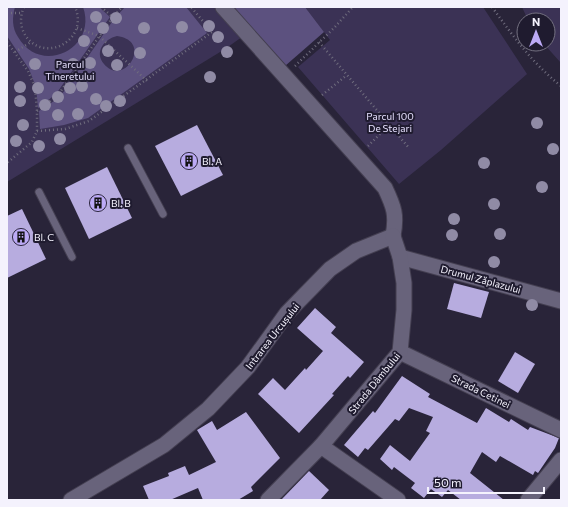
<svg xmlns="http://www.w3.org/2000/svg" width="568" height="507" font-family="Commissioner,sans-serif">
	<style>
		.green { fill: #3b3255 }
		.forest { fill: #5c517f; fill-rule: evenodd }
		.building { fill: #b7acdf }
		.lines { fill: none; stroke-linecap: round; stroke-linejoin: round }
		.lane-casing { stroke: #443f51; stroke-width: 9 }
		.street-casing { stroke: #443f51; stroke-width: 17 }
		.path { stroke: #706d7e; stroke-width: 2.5; stroke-dasharray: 1 3; stroke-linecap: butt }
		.lane { stroke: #68637b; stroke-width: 7 }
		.street { stroke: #68637b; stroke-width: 15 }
		.tree { fill: #908ba5 }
		.labels { text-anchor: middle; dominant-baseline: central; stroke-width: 4; stroke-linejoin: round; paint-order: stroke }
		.park-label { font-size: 10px; fill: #e5dffd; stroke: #1f1b2f }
		.poi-label { font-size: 10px; fill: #f4f2fd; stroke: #1f1b2f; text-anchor: start }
		.street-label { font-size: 10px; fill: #f4f2fd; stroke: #1f1b2f }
	</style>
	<rect width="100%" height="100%" fill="#292439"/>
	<g class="green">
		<path d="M7,7H226L249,32L225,49L7,182Z"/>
		<path d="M305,7H483L527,74L441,150L399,184L298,67L330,40Z"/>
		<path d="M522,7H561V63L544,44H548V20H528Z"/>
	</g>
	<g class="forest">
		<path d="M7,7H15C12,17 12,28 18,37C40,76 98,49 83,7H99L110,17L56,94L38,108L36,87L29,69L7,36Z"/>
		<path d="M125,7H186L207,33L88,118L64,125L40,129L39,111L60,97L114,19ZM117,36C154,41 124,88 104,64C94,52 104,39 117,36Z"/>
		<path d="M233,7H305L324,32L285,66Z"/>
	</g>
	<g class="building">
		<path d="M197,125L223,175L181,196L155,146Z"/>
		<path d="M107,167L132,218L89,239L65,188Z"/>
		<path d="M22,209L46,259L7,278V216Z"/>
		<path d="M454,283L489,292L481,318L447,309Z"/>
		<path d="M315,308L336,327L331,333L364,362L350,378L348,376L332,394L334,395L299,433L258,394L273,378L285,390L305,368L306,370L323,351L297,328Z"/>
		<path d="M515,352L535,364L518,393L498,381Z"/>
		<path d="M402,376L430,394L428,397L477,423L486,408L509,422L511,419L528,430L530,427L559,438L555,448L538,473L535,471L533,475L500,456L496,462L482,452L470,473L504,500H461L448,490L442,497L431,489L424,498L411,488L415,483L394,467L392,470L380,459L390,445L410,461L430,433L426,431L433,417L409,408L399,421L395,419L368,450L365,448L358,457L344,445L373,411L375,413Z"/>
		<path d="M246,412L280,458L251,487L253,491L238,500H203L198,488L170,500H149L143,486L169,476L168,473L185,466L189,475L216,462L197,430L212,421L217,430Z"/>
		<path d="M309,471L329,490L320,500H281Z"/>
	</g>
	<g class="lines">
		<g class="lane-casing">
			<g id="lane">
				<path d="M128,148L163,214"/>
				<path d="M39,192L72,257"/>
			</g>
		</g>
		<g class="street-casing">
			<g id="street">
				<path d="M223,7L385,188C394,207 397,215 393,236"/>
				<path d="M400,257L561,301"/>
				<path d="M400,352L561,430"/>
				<path d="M321,446L398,500"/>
				<path d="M71,500L164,445L208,409L248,367L287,313L330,269L356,251L393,236"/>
				<path d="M268,500L321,446L400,352L404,310V283L400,257L393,236"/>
				<path d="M528,500L561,460"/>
			</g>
		</g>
		<g class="path">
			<path d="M24,7C20,16 20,25 24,33C41,65 90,42 75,7"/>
			<path d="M101,7L113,17"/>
			<path d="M492,7C514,37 531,62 561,86"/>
			<path d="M7,13H21"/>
			<path d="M77,28L99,36L147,81"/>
			<path d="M7,42L28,71L35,87L37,111V131L32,142L7,163"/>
			<path d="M319,42L409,148"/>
			<path d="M15,52L31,42"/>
			<path d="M295,66L334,28L352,8"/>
			<path d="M322,95L347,75"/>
			<path d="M37,111L58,95L113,17L122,7"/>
			<path d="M37,131L65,129L89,121L212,32L191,7"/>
			<path d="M368,146L389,125"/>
		</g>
		<use href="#lane" class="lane"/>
		<use href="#street" class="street"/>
	</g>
	<g class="tree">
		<circle cx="96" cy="17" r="6"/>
		<circle cx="116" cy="18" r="6"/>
		<circle cx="209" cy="26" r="6"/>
		<circle cx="182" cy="27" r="6"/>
		<circle cx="103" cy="28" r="6"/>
		<circle cx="144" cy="28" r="6"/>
		<circle cx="218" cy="37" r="6"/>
		<circle cx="84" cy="41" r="6"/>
		<circle cx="108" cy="51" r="6"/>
		<circle cx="227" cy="52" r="6"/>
		<circle cx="140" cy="53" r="6"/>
		<circle cx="90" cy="63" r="6"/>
		<circle cx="35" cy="64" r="6"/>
		<circle cx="73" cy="64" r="6"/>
		<circle cx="117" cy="65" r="6"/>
		<circle cx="210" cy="77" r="6"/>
		<circle cx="82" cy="86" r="6"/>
		<circle cx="20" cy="87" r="6"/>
		<circle cx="38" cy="88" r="6"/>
		<circle cx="70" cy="88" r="6"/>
		<circle cx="58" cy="97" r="6"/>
		<circle cx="96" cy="99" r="6"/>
		<circle cx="20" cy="101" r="6"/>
		<circle cx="120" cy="101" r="6"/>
		<circle cx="45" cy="105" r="6"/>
		<circle cx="106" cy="106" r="6"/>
		<circle cx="78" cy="114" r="6"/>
		<circle cx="58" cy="115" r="6"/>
		<circle cx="537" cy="123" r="6"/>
		<circle cx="23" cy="125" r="6"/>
		<circle cx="60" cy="139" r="6"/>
		<circle cx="16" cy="141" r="6"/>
		<circle cx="39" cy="146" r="6"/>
		<circle cx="553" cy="149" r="6"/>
		<circle cx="484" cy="163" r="6"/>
		<circle cx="542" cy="187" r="6"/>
		<circle cx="494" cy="204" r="6"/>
		<circle cx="454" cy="219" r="6"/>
		<circle cx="500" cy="234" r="6"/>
		<circle cx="452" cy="235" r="6"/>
		<circle cx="494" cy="262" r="6"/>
		<circle cx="532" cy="305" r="6"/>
	</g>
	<defs>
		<g id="building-disc" transform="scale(0.9)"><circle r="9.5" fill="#bcaaf6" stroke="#1f1b2f"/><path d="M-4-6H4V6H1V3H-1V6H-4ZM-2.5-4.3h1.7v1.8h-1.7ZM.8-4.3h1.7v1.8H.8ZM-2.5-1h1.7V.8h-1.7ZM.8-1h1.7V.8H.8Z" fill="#111"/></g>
	</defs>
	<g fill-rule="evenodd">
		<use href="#building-disc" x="189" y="161"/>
		<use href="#building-disc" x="98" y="203"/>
		<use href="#building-disc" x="21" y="237"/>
	</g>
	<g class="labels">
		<g class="park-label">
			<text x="70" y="64">Parcul<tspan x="70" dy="12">Tineretului</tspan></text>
			<text x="390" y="116">Parcul 100<tspan x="390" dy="12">De Stejari</tspan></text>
		</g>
		<g class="poi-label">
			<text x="202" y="161">Bl. A</text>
			<text x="111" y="203">Bl. B</text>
			<text x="34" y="237">Bl. C</text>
		</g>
		<g class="street-label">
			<text transform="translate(481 279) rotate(15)">Drumul Zăplazului</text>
			<text transform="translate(272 336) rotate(-52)">Intrarea Urcușului</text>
			<text transform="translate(374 383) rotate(-51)">Strada Dâmbului</text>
			<text transform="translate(481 391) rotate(26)">Strada Cetinei</text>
		</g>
	</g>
	<rect width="568" height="507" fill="none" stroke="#f4f2fd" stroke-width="16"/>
	<g transform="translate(536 32)"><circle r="19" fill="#1f1b2f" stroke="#747181"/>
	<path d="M0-3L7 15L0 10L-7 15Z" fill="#bcaaf6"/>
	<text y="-6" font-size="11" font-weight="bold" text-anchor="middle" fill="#f4f2fd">N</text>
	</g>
	<path d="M428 487v6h116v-6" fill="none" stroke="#f4f2fd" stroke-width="2"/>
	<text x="434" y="487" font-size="12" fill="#f4f2fd" stroke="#1f1b2f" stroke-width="3" paint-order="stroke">50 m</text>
</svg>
